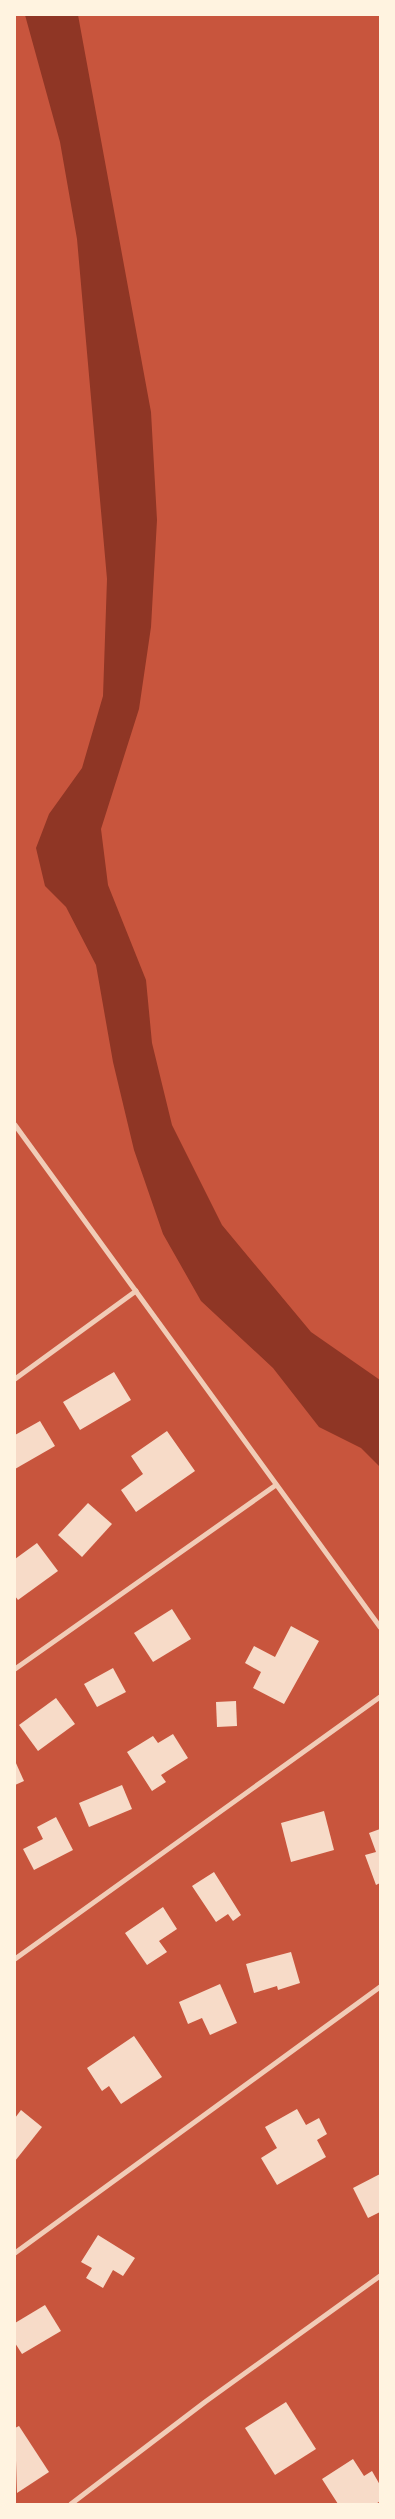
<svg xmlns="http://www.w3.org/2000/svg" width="395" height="2519" font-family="Commissioner,sans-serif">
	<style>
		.water { fill: #8f3625 }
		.building { fill: #f7dbc8 }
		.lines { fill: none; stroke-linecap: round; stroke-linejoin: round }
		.minor { stroke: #f1ccb7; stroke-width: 5 }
	</style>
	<rect width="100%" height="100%" fill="#c8553d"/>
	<path class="water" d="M25,15H78L151,412L157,520L151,627L139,709L101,829L108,885L146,980L152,1043L172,1125L222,1225L311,1332L380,1380V1467L361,1448L319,1427L273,1368L201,1301L163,1234L134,1150L113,1062L96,965L66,907L45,886L36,848L49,814L82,768L103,696L107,579L77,239L60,142Z"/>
	<g class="building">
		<path d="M114,1372L131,1400L80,1430L63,1402Z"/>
		<path d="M40,1421L55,1446L15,1469V1435Z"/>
		<path d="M167,1431L195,1471L136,1512L121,1490L143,1474L131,1456Z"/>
		<path d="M88,1503L112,1524L82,1557L58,1535Z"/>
		<path d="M37,1543L58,1571L18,1600L15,1596V1559Z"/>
		<path d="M172,1609L191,1639L153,1662L134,1633Z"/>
		<path d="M291,1626L319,1641L284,1704L253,1688L261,1672L245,1663L254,1646L275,1657Z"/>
		<path d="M113,1668L126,1692L97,1707L84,1684Z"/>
		<path d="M56,1698L75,1724L38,1751L19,1725Z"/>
		<path d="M236,1701L237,1726L217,1727L216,1702Z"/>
		<path d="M173,1734L188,1758L161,1775L166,1782L152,1791L127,1752L153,1736L158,1743Z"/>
		<path d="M15,1761L24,1781L15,1785Z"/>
		<path d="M122,1785L132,1809L89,1827L79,1803Z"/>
		<path d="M324,1811L334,1850L291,1862L281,1823Z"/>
		<path d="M56,1817L73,1850L34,1870L23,1849L43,1839L37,1827Z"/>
		<path d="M380,1829V1883L376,1885L365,1855L376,1852L369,1833Z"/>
		<path d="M214,1872L241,1915L233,1921L228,1914L216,1922L192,1886Z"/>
		<path d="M163,1907L177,1929L159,1941L167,1952L147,1965L125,1933Z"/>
		<path d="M291,1952L300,1983L278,1990L277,1986L254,1993L246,1964Z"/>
		<path d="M220,1984L237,2023L210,2035L202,2018L188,2024L179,2002Z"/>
		<path d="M134,2036L162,2077L121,2104L109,2086L102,2091L87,2068Z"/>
		<path d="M297,2109L306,2125L319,2118L327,2134L317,2140L326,2157L277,2185L261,2158L277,2148L265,2127Z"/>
		<path d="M21,2110L42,2127L15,2161V2118Z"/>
		<path d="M380,2174V2212L368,2218L353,2188Z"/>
		<path d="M98,2235L135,2258L123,2276L113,2270L103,2288L86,2278L92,2268L81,2262Z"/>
		<path d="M45,2305L61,2331L22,2354L15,2343V2323Z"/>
		<path d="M286,2402L316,2449L275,2475L245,2428Z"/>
		<path d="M19,2426L49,2472L17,2493L15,2428Z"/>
		<path d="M353,2459L364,2476L372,2471L380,2485V2501L376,2504H338L322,2479Z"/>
	</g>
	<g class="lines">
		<g class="minor">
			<path d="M15,1125L380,1627"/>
			<path d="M15,1379L136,1291"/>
			<path d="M15,1669L276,1485"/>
			<path d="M15,1959L380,1697"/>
			<path d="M15,2253L380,1987"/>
			<path d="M71,2504L205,2402L380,2276"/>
		</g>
	</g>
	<rect width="395" height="2519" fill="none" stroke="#fff3e0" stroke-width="32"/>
</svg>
